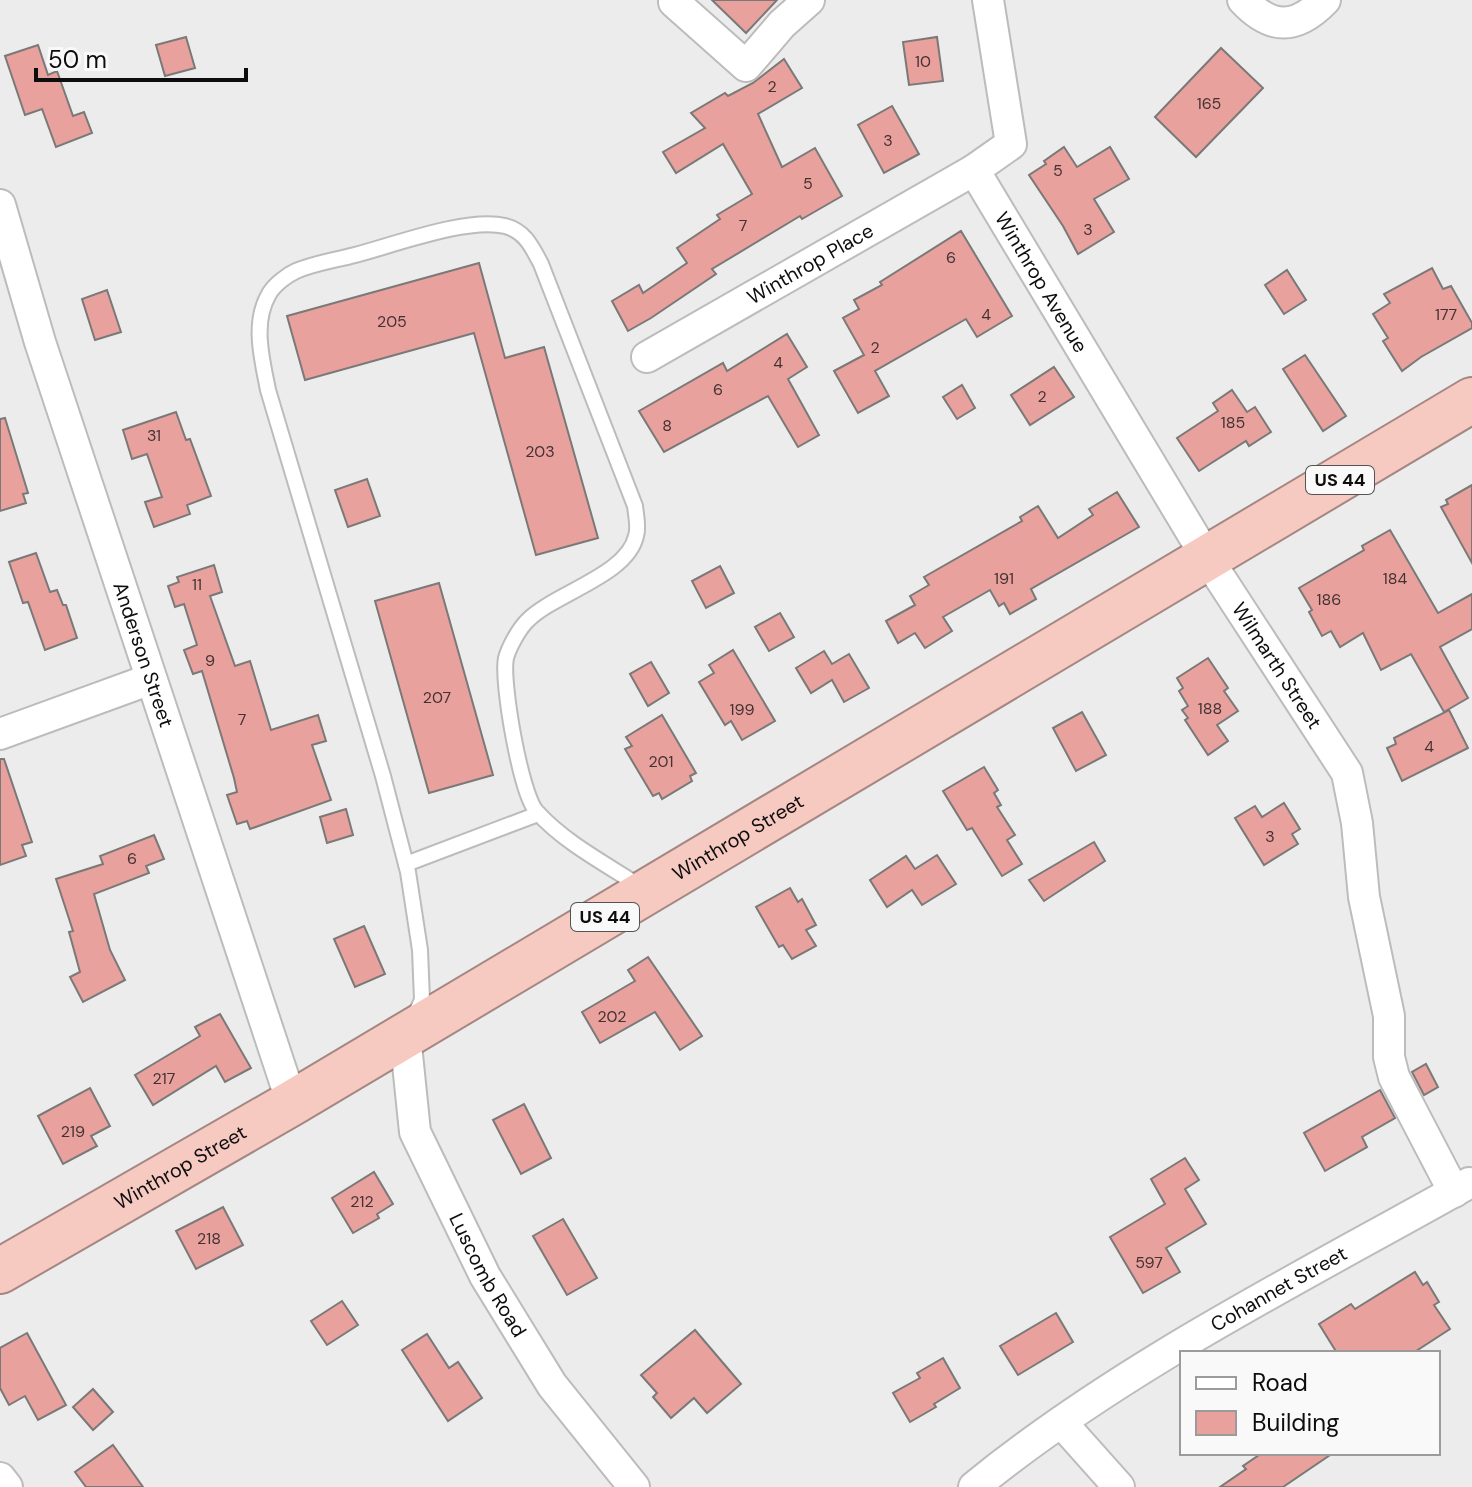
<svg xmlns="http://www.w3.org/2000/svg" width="1472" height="1487" font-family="'DM Sans',sans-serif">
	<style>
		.building { fill: #e9a19e; stroke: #7a7978; stroke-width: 2 }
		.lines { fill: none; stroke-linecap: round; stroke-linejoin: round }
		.lane-casing { stroke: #bcbcbd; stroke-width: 18 }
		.street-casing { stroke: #bcbcbd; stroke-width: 34 }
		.highway-casing { stroke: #a48782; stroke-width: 48 }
		.lane { stroke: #fff; stroke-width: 14 }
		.street { stroke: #fff; stroke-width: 30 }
		.highway { stroke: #f6c9c1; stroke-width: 44 }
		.labels { text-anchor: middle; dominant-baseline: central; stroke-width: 6; stroke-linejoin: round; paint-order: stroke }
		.number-label { font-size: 16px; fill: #443232 }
		.shield { fill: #f9f9fa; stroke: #545455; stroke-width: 2 }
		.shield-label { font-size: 18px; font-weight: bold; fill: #0d0d0e }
		.street-label { font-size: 20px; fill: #0d0d0e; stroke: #f9f9fa }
	</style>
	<rect width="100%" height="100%" fill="#ececed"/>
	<g class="building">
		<path d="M712,0H777L746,33Z"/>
		<path d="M186,37L195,68L165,76L156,45Z"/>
		<path d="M937,37L943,81L909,85L903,42Z"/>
		<path d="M38,45L48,75L57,71L73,116L84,112L92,133L56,147L42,109L25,115L5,56Z"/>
		<path d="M1221,48L1263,88L1196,157L1155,117Z"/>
		<path d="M784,59L802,88L758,114L782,167L815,148L842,196L802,219L800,216L712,269L716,274L651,318L628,331L612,301L639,285L643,293L687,263L677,248L720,219L717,215L752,194L723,144L676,173L663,152L705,128L691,113L725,93L728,96L753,83Z"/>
		<path d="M892,106L919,154L884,173L858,125Z"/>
		<path d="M1064,147L1077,167L1110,147L1129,179L1094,199L1114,232L1078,254L1063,226L1029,175L1046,164L1044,161Z"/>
		<path d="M961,231L1012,316L977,337L966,319L875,371L889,396L858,413L834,371L864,355L843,318L859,309L854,300L882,285L880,282Z"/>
		<path d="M479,263L505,358L544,347L598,538L536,555L474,333L305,380L287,316Z"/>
		<path d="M1432,268L1443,289L1451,286L1472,323V328L1421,357L1402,371L1383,341L1388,338L1373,314L1390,303L1384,294Z"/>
		<path d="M1287,270L1306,300L1284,314L1265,285Z"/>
		<path d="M107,290L121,332L95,340L82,299Z"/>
		<path d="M787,334L807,367L788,379L819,435L798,447L768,396L664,452L639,411L723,363L727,371Z"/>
		<path d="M1305,355L1346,416L1323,431L1283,369Z"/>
		<path d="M1054,367L1074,397L1030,425L1011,395Z"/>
		<path d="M962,385L975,408L957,419L943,397Z"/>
		<path d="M1232,390L1247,412L1255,407L1271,432L1249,446L1246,441L1199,471L1177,438L1218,411L1213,403Z"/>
		<path d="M176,412L186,440L190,439L211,496L187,505L190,514L154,527L145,502L162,497L147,454L132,459L123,430Z"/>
		<path d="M5,418L28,493L23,494L26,503L0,511V419Z"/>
		<path d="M367,479L380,516L348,527L335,490Z"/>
		<path d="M1472,485V563L1441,507L1448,504L1446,500Z"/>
		<path d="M1117,492L1139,527L1031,589L1036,599L1010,614L1004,603L999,606L990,590L943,617L952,631L925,648L915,633L898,643L886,621L915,605L910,596L929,585L924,577L1022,521L1020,517L1038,506L1058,538L1093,515L1089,509Z"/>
		<path d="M1390,530L1438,613L1472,594V629L1440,647L1468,698L1444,712L1411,654L1381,670L1363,633L1340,647L1331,631L1322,636L1309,612L1312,610L1299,588L1364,550L1362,546Z"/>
		<path d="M36,553L50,592L57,590L63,605H66L77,638L45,650L28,602L23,603L9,562Z"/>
		<path d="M214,565L222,592L210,596L235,666L250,661L271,730L318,715L326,741L312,745L331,800L250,829L247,821L237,824L227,795L237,792L234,778L202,671L193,674L184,650L197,645L184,604L175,607L168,586L179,582L177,577Z"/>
		<path d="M720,566L734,593L706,608L692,581Z"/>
		<path d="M439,583L493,775L429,793L375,601Z"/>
		<path d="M780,613L794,637L769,651L755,627Z"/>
		<path d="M733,650L775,721L742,740L731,721L725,725L699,682L714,673L709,665Z"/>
		<path d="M824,651L832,664L849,654L869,688L844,702L832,680L811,693L796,668Z"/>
		<path d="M1208,658L1228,688L1224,691L1238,711L1217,725L1228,741L1208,755L1185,720L1188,718L1182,710L1188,706L1179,691L1183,688L1177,678Z"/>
		<path d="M651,662L669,693L648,706L630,674Z"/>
		<path d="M1449,710L1468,748L1402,781L1387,748L1396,744L1394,738Z"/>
		<path d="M1082,712L1106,755L1076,771L1053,728Z"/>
		<path d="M662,715L696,773L690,776L692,781L662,799L659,793L653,796L625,749L632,746L626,737Z"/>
		<path d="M0,759H4L32,842L22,845L26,856L0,865Z"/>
		<path d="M984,767L998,790L994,793L1001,805L997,807L1015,835L1007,840L1022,864L1002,876L972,828L967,830L943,791Z"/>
		<path d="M1284,803L1300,829L1292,834L1298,844L1264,865L1235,818L1255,806L1262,817Z"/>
		<path d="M346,809L353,835L327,843L320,817Z"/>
		<path d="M154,835L164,859L146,866L149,873L94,894L110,950L125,980L83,1002L70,977L80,972L69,932L73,931L56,879L103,864L100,856Z"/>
		<path d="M1094,842L1105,861L1044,901L1029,880Z"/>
		<path d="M937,855L956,884L922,905L912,890L887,907L870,880L906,856L915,869Z"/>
		<path d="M790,888L798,902L802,899L816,925L806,930L816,946L792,959L783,945L779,947L756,907Z"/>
		<path d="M364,926L385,974L355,987L334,939Z"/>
		<path d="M648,957L702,1036L680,1050L655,1012L600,1043L582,1012L635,981L628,970Z"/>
		<path d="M220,1014L251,1068L225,1082L216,1066L153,1105L135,1075L200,1036L195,1027Z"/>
		<path d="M1426,1064L1438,1087L1424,1095L1412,1072Z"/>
		<path d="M90,1088L110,1126L91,1136L97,1146L63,1164L38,1116Z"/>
		<path d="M1380,1090L1395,1118L1362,1137L1367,1147L1325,1171L1304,1133Z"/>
		<path d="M524,1104L551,1158L521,1174L493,1120Z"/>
		<path d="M1185,1158L1199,1180L1185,1189L1206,1224L1166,1248L1180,1272L1143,1293L1110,1237L1165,1204L1151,1179Z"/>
		<path d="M374,1172L393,1204L377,1214L379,1218L353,1233L332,1198Z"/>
		<path d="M223,1207L243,1245L196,1269L176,1231Z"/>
		<path d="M563,1219L597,1278L567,1295L533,1236Z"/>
		<path d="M1415,1272L1423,1285L1427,1282L1439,1302L1434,1305L1450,1329L1413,1353H1337L1319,1324L1351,1304L1355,1309Z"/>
		<path d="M342,1301L358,1325L327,1345L311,1321Z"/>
		<path d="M1056,1313L1073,1342L1018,1375L1000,1346Z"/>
		<path d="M695,1330L741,1384L707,1413L694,1398L671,1418L653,1397L657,1393L641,1375Z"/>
		<path d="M27,1333L66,1405L38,1420L25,1396L9,1405L0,1388V1348Z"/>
		<path d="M427,1334L449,1368L458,1362L482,1398L448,1421L402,1350Z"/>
		<path d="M943,1358L960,1388L934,1404L936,1407L910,1422L893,1393L920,1378L917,1373Z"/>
		<path d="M93,1389L113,1412L93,1430L73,1407Z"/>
		<path d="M113,1445L143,1487H86L75,1472Z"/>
		<path d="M1262,1453H1333L1283,1487H1220L1246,1469L1243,1466Z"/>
	</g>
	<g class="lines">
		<g class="lane-casing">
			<g id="lane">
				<path d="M406,864L538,814"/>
				<path d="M414,1017L422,1000L420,950L408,872L383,776L268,390C262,359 252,323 269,294C274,285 287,275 296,271C315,263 336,260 355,255C394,245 467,217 505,226C525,231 532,247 541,264L635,506C636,516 639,527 636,536C627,576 554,593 527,621C519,629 509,647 506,658C501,681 521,796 537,812C565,843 606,864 641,887"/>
			</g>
		</g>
		<g class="street-casing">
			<g id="street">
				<path id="s1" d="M988,0L1011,144L974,170L1207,558L1347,773L1357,823L1364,897L1389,1016V1057L1394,1077L1454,1192"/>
				<path d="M1243,0C1271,30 1296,30 1325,0"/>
				<path d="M674,2L746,66L782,24L809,0"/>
				<path id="s2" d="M0,205L40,342L292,1103"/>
				<path id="s3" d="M647,357L974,170"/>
				<path d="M0,734L151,679"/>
				<path id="s4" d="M405,1035L415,1132L485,1276L552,1385L634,1487"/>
				<path d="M1061,1422L1119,1487"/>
				<path d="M0,1478L7,1487"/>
				<path id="s5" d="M974,1487C1121,1367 1304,1276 1469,1183"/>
			</g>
		</g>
		<g class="highway-casing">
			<g id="highway">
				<path id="s6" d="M0,1271L292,1103L1472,400"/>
			</g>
		</g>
		<use href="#lane" class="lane"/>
		<use href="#street" class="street"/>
		<use href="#highway" class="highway"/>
	</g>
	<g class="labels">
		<g class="number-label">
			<text x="923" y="61">10</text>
			<text x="772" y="86">2</text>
			<text x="1209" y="103">165</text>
			<text x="888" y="140">3</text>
			<text x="1058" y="170">5</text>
			<text x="808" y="183">5</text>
			<text x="743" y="225">7</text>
			<text x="1088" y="229">3</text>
			<text x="951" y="257">6</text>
			<text x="986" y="314">4</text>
			<text x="1446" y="314">177</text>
			<text x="392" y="321">205</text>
			<text x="875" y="347">2</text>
			<text x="778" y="362">4</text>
			<text x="718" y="389">6</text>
			<text x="1042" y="396">2</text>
			<text x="1233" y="422">185</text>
			<text x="667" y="425">8</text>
			<text x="154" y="435">31</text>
			<text x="540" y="451">203</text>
			<text x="1004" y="578">191</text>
			<text x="1395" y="578">184</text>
			<text x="197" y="584">11</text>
			<text x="1329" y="599">186</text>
			<text x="210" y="660">9</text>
			<text x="437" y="697">207</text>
			<text x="1210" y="708">188</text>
			<text x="742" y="709">199</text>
			<text x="242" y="719">7</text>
			<text x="1429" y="746">4</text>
			<text x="661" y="761">201</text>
			<text x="1270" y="836">3</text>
			<text x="132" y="858">6</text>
			<text x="612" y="1016">202</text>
			<text x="164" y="1078">217</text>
			<text x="73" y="1131">219</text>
			<text x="362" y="1201">212</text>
			<text x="209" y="1238">218</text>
			<text x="1149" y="1262">597</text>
		</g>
		<g class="shield">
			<rect x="1306" y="466" width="68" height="28" rx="6"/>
			<rect x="571" y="903" width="68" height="28" rx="6"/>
		</g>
		<g class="shield-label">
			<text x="1340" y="480">US 44</text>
			<text x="605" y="917">US 44</text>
		</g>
		<g class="street-label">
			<text stroke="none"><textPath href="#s3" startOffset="188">Winthrop Place</textPath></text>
			<text stroke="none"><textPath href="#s1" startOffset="322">Winthrop Avenue</textPath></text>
			<text stroke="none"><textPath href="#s2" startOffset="472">Anderson Street</textPath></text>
			<text stroke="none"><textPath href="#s1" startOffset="772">Wilmarth Street</textPath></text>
			<text stroke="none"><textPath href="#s6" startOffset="856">Winthrop Street</textPath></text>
			<text stroke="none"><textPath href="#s6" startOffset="208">Winthrop Street</textPath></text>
			<text stroke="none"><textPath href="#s4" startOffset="258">Luscomb Road</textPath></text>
			<text stroke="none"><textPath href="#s5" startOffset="364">Cohannet Street</textPath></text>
		</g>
	</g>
	<rect x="1180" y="1351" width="260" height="104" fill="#f9f9fa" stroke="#9b9b9c" stroke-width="2"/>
	<rect x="1196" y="1377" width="40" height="12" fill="#ffffff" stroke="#9b9b9c" stroke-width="2"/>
	<text x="1252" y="1391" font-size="24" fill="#0d0d0e">Road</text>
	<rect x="1196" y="1411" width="40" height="24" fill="#e9a19e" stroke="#9b9b9c" stroke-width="2"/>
	<text x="1252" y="1431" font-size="24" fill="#0d0d0e">Building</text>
	<path d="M36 68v12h210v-12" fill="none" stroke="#0d0d0e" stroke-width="4"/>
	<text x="48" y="68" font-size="24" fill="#0d0d0e" stroke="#f9f9fa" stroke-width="6" paint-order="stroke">50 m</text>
</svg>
